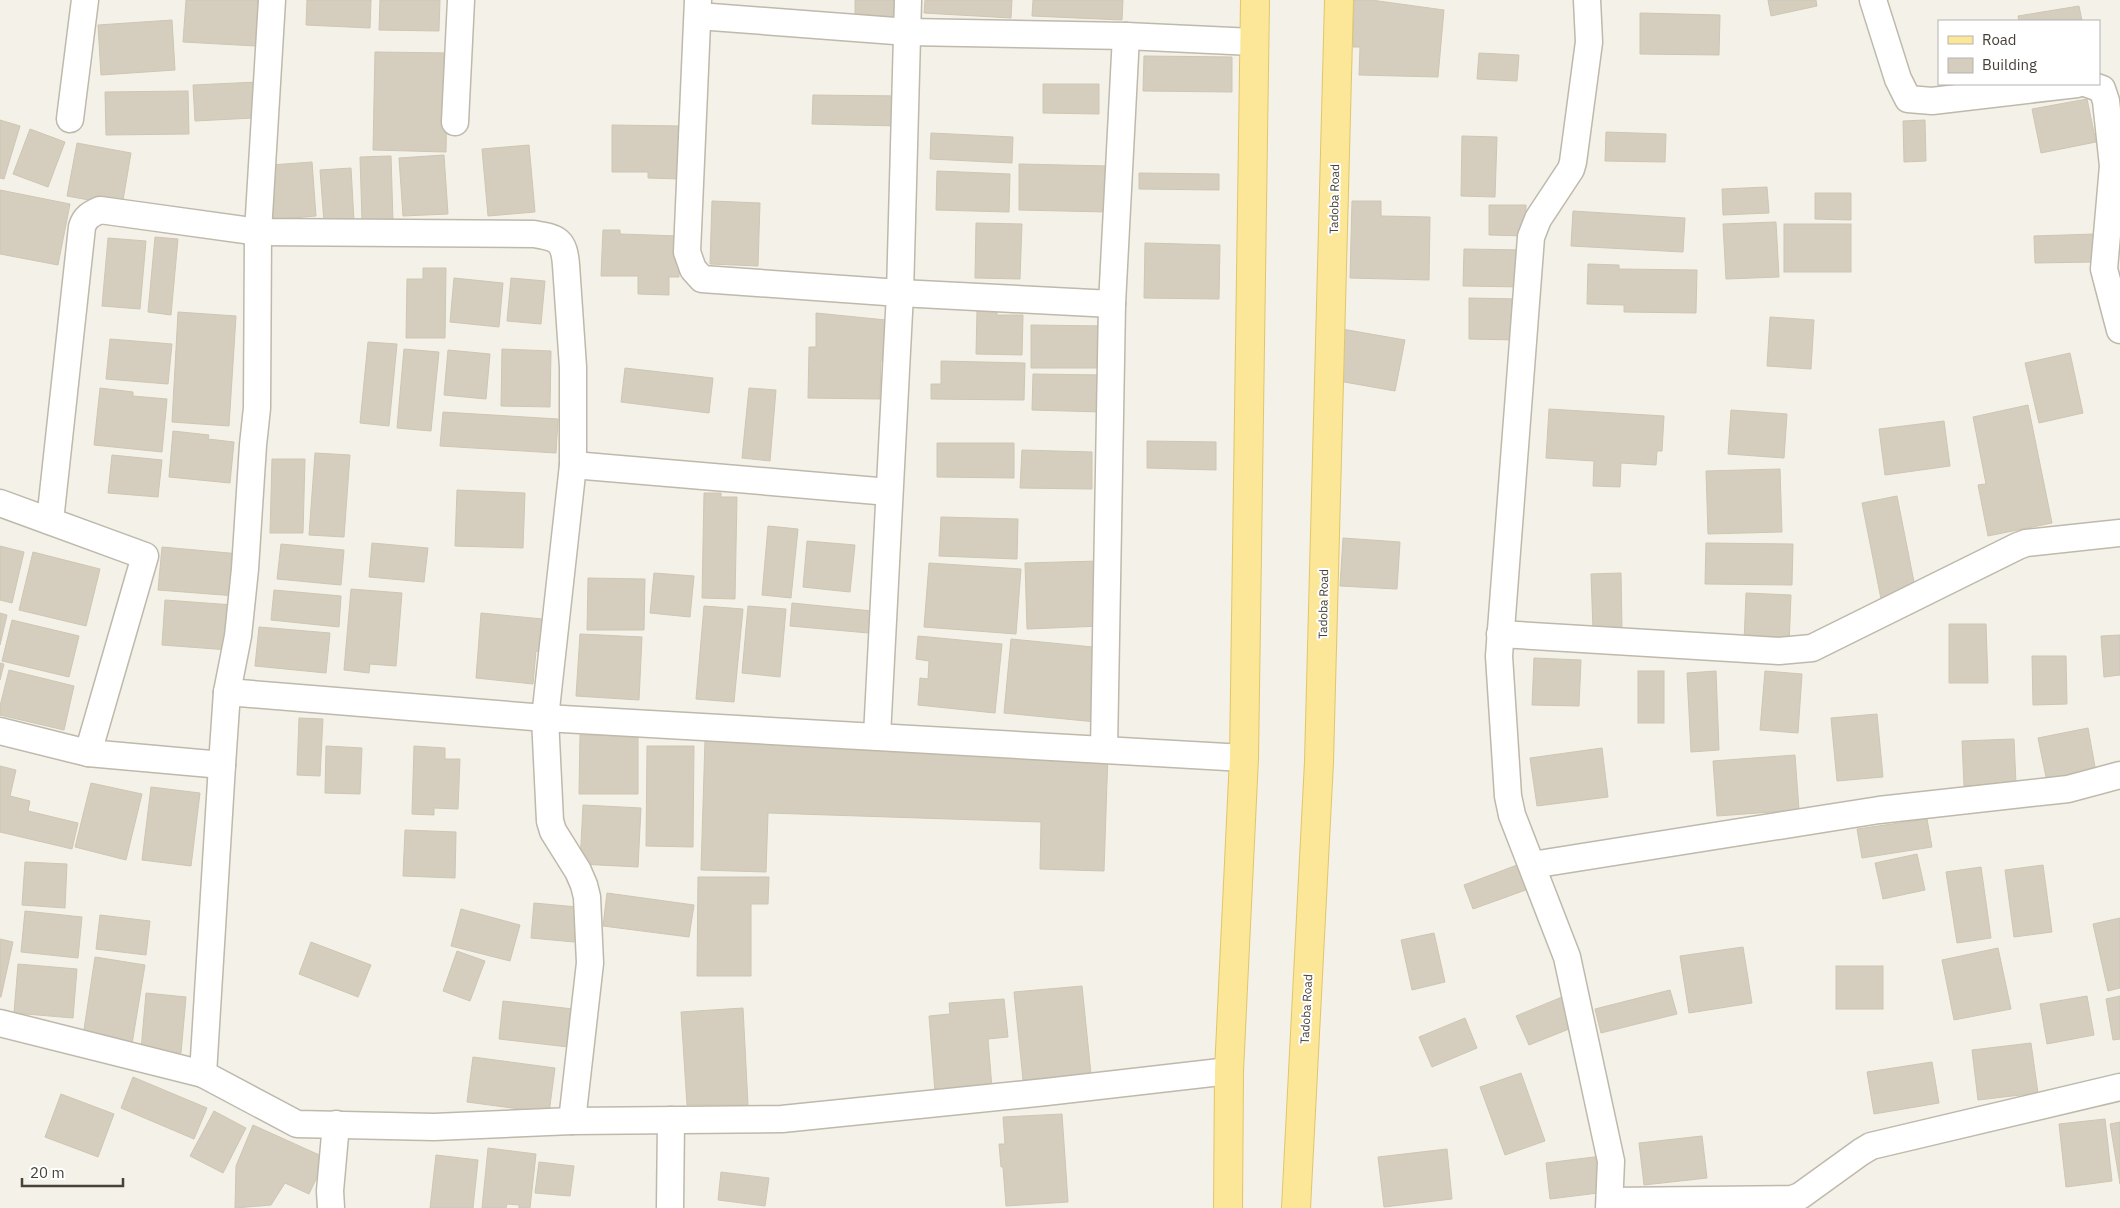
<svg xmlns="http://www.w3.org/2000/svg" width="2120" height="1208" font-family="'IBM Plex Sans',sans-serif">
	<style>
		.building { fill: #d5cebe; stroke: #cfc6b1 }
		.lines { fill: none; stroke-linecap: round; stroke-linejoin: round }
		.minor-casing { stroke: #bfb9ab; stroke-width: 29 }
		.primary-casing { stroke: #e1c669; stroke-width: 30 }
		.minor { stroke: #fff; stroke-width: 26 }
		.primary { stroke: #fce799; stroke-width: 28 }
		.labels { text-anchor: middle; dominant-baseline: central; stroke-width: 4; stroke-linejoin: round; paint-order: stroke }
		.street-label { font-size: 12px; fill: #474237; stroke: #fff }
	</style>
	<rect width="100%" height="100%" fill="#f3f1e8"/>
	<g class="building">
		<path d="M186,0H259L256,46L183,42Z"/>
		<path d="M307,0H371L370,28L306,25Z"/>
		<path d="M380,0H440L439,31L379,30Z"/>
		<path d="M855,0H897L896,26L855,17Z"/>
		<path d="M925,0H1012L1011,18L924,13Z"/>
		<path d="M1033,0H1123L1122,20L1032,16Z"/>
		<path d="M1354,0H1371L1444,10L1438,77L1359,75L1360,47H1353Z"/>
		<path d="M1768,0H1816L1817,6L1771,16Z"/>
		<path d="M2079,6L2082,21H2019L2018,16Z"/>
		<path d="M1640,13L1720,15L1719,55L1640,54Z"/>
		<path d="M172,20L175,70L101,75L98,25Z"/>
		<path d="M375,52L448,53L446,152L373,150Z"/>
		<path d="M1479,53L1519,55L1517,81L1477,79Z"/>
		<path d="M1144,56L1232,57V92L1143,91Z"/>
		<path d="M258,82L253,118L195,121L193,85Z"/>
		<path d="M1043,84H1099V114L1043,113Z"/>
		<path d="M188,91L189,134L106,135L105,92Z"/>
		<path d="M813,95L901,96L900,126L812,124Z"/>
		<path d="M2087,99L2096,142L2041,153L2032,109Z"/>
		<path d="M0,120L20,126L4,179L0,178Z"/>
		<path d="M1925,120L1926,161L1904,162L1903,121Z"/>
		<path d="M612,125L681,126L680,179L648,178V172H612Z"/>
		<path d="M30,129L65,142L48,187L13,174Z"/>
		<path d="M1606,132L1666,134L1665,162L1605,161Z"/>
		<path d="M931,133L1013,137L1012,163L930,159Z"/>
		<path d="M1462,136L1497,137L1495,197L1461,196Z"/>
		<path d="M77,143L131,153L122,206L67,196Z"/>
		<path d="M529,145L535,212L488,216L482,149Z"/>
		<path d="M444,155L448,214L403,216L399,158Z"/>
		<path d="M391,156L393,221H362L360,157Z"/>
		<path d="M312,162L316,216L269,220L271,165Z"/>
		<path d="M1019,164L1108,166L1107,212L1019,210Z"/>
		<path d="M351,168L354,221L324,222L320,170Z"/>
		<path d="M937,171L1010,174L1009,212L936,210Z"/>
		<path d="M1139,173L1219,174V190L1139,189Z"/>
		<path d="M1767,187L1769,213L1723,215L1722,189Z"/>
		<path d="M0,190L70,204L58,265L0,254Z"/>
		<path d="M1815,193H1851V220L1815,219Z"/>
		<path d="M712,201L760,203L758,266L710,264Z"/>
		<path d="M1352,201H1381V216L1430,217L1429,280L1350,278Z"/>
		<path d="M1489,205H1526V236L1489,235Z"/>
		<path d="M1573,211L1685,218L1683,252L1571,246Z"/>
		<path d="M1776,222L1779,277L1726,279L1723,224Z"/>
		<path d="M976,223L1022,224L1020,279L975,278Z"/>
		<rect x="1784" y="224" width="67" height="48"/>
		<path d="M603,230H620V234L679,236V277H669V295L638,294V276H601Z"/>
		<path d="M2095,234V262L2035,263L2034,236Z"/>
		<path d="M155,237L178,239L171,315L148,312Z"/>
		<path d="M108,238L146,241L140,309L102,306Z"/>
		<path d="M1145,243L1220,245L1219,299L1144,298Z"/>
		<path d="M1464,249L1525,250L1524,287L1463,286Z"/>
		<path d="M1588,264L1619,265V269L1697,270L1696,313L1624,312V305L1587,304Z"/>
		<path d="M423,268H446L445,338H406L407,279H423Z"/>
		<path d="M454,278L503,283L499,327L450,322Z"/>
		<path d="M511,278L545,281L541,324L507,321Z"/>
		<path d="M1469,298L1517,299L1516,340L1469,339Z"/>
		<path d="M977,311H997V315H1023L1022,355L976,354Z"/>
		<path d="M178,312L236,316L229,426L172,422Z"/>
		<path d="M816,313L886,320L883,360H881L880,399L808,398L809,347H816Z"/>
		<path d="M1770,317L1814,320L1811,369L1767,366Z"/>
		<path d="M1031,325L1104,326L1103,368H1031Z"/>
		<path d="M1342,329L1405,340L1395,391L1333,380Z"/>
		<path d="M110,339L172,344L168,384L106,379Z"/>
		<path d="M368,342L397,344L389,426L360,423Z"/>
		<path d="M404,349L439,352L431,431L397,428Z"/>
		<path d="M502,349L551,351L550,407L501,406Z"/>
		<path d="M448,350L490,354L486,399L444,395Z"/>
		<path d="M2070,353L2083,413L2039,423L2025,363Z"/>
		<path d="M941,361L1025,363L1024,400L931,399V384H941Z"/>
		<path d="M625,368L713,378L709,413L621,402Z"/>
		<path d="M1033,374L1103,375L1102,412L1032,410Z"/>
		<path d="M100,388L133,392V396L167,399L162,452L94,445Z"/>
		<path d="M749,388L776,390L770,461L742,458Z"/>
		<path d="M2028,405L2052,523L1988,536L1978,485L1986,484L1973,417Z"/>
		<path d="M1549,409L1664,416L1662,451H1657L1656,465L1621,463L1620,487L1593,486L1594,461L1546,458Z"/>
		<path d="M1731,410L1787,414L1784,458L1728,454Z"/>
		<path d="M443,412L558,419L556,453L440,446Z"/>
		<path d="M1944,421L1950,466L1885,475L1879,429Z"/>
		<path d="M173,431L209,435L208,439L234,442L230,483L169,477Z"/>
		<path d="M1147,441L1216,442V470L1147,468Z"/>
		<path d="M937,443H1014V478L937,477Z"/>
		<path d="M1022,450L1092,452V489L1020,488Z"/>
		<path d="M315,453L350,455L344,537L309,535Z"/>
		<path d="M112,455L162,460L158,497L108,493Z"/>
		<path d="M272,459H305L303,533H270Z"/>
		<path d="M1780,469L1782,532L1708,534L1706,471Z"/>
		<path d="M457,490L525,493L523,548L455,546Z"/>
		<path d="M704,493H721V497H737L735,599L702,598Z"/>
		<path d="M1897,496L1916,592L1881,599L1862,503Z"/>
		<path d="M941,517L1018,519L1017,559L939,556Z"/>
		<path d="M768,526L798,529L791,598L762,595Z"/>
		<path d="M1343,538L1400,542L1397,589L1340,586Z"/>
		<path d="M807,541L855,545L850,592L803,587Z"/>
		<path d="M372,543L428,548L424,582L369,577Z"/>
		<path d="M1706,543L1793,544L1792,585L1705,584Z"/>
		<path d="M281,544L344,550L341,585L277,579Z"/>
		<path d="M0,546L24,552L12,603L0,600Z"/>
		<path d="M162,547L240,554L236,596L158,590Z"/>
		<path d="M33,552L100,569L86,626L19,610Z"/>
		<path d="M1100,561L1102,626L1027,629L1025,563Z"/>
		<path d="M929,563L1021,569L1016,634L924,627Z"/>
		<path d="M654,573L694,576L690,617L650,613Z"/>
		<path d="M1621,573L1622,630H1593L1591,574Z"/>
		<path d="M588,578L645,579L644,630H587Z"/>
		<path d="M351,589L402,593L396,666L370,664L369,673L344,670Z"/>
		<path d="M274,590L341,596L339,627L271,620Z"/>
		<path d="M1746,593L1791,595L1789,645L1744,643Z"/>
		<path d="M165,600L233,605L229,650L162,645Z"/>
		<path d="M792,603L882,612L880,634L790,626Z"/>
		<path d="M704,606L743,609L734,702L696,699Z"/>
		<path d="M748,606L786,609L780,677L742,673Z"/>
		<path d="M0,613L7,615L0,645Z"/>
		<path d="M481,613L553,620L550,653L536,651L533,684L476,678Z"/>
		<path d="M12,620L79,636L69,677L2,661Z"/>
		<path d="M1949,624H1986L1988,683H1949Z"/>
		<path d="M259,627L330,633L326,673L255,666Z"/>
		<path d="M580,634L642,637L639,700L576,696Z"/>
		<path d="M2120,635V675L2104,677L2101,636Z"/>
		<path d="M918,636L1002,644L995,713L918,705L920,678L928,679L929,661L916,659Z"/>
		<path d="M1011,639L1103,648L1096,722L1004,713Z"/>
		<path d="M2032,656H2066L2067,704L2033,705Z"/>
		<path d="M1534,658L1581,660L1579,706L1532,705Z"/>
		<path d="M0,663L4,664L0,680Z"/>
		<path d="M9,670L74,686L64,730L0,715V706Z"/>
		<rect x="1638" y="671" width="26" height="52"/>
		<path d="M1716,671L1719,750L1691,752L1687,673Z"/>
		<path d="M1765,671L1802,674L1798,733L1760,730Z"/>
		<path d="M1877,714L1883,777L1837,781L1831,718Z"/>
		<path d="M299,718L323,719L320,776L297,775Z"/>
		<path d="M2088,728L2096,772L2047,782L2038,738Z"/>
		<path d="M580,735L638,736V794H579Z"/>
		<path d="M2014,739L2016,784L1964,786L1962,741Z"/>
		<path d="M705,740L1108,753L1104,871L1040,869L1041,822L768,813L766,872L701,870Z"/>
		<path d="M326,746L362,748L360,794L325,793Z"/>
		<path d="M414,746L445,748V759H460L458,809L434,808V815L412,814Z"/>
		<path d="M647,746H694L693,847L646,846Z"/>
		<path d="M1602,748L1608,797L1537,806L1530,758Z"/>
		<path d="M1795,755L1799,810L1717,816L1713,761Z"/>
		<path d="M0,766L16,770L10,796L30,801L28,811L78,823L72,849L0,832Z"/>
		<path d="M91,783L142,794L126,860L75,847Z"/>
		<path d="M151,787L200,793L191,866L142,860Z"/>
		<path d="M583,805L641,808L638,867L580,864Z"/>
		<path d="M1927,819L1932,847L1862,858L1857,829Z"/>
		<path d="M405,830L456,832L455,878L403,876Z"/>
		<path d="M1917,854L1925,890L1883,899L1875,863Z"/>
		<path d="M25,862L67,864L65,908L22,905Z"/>
		<path d="M1525,862L1534,887L1473,909L1464,885Z"/>
		<path d="M2043,865L2052,932L2014,937L2005,870Z"/>
		<path d="M1981,867L1991,938L1957,943L1946,872Z"/>
		<path d="M698,877H769L768,904H751V976H697Z"/>
		<path d="M607,893L694,905L689,937L603,926Z"/>
		<path d="M534,903L577,907L574,942L531,938Z"/>
		<path d="M461,909L520,925L510,961L451,946Z"/>
		<path d="M25,911L82,917L78,958L21,952Z"/>
		<path d="M100,915L150,921L146,955L96,949Z"/>
		<path d="M2120,918V988L2108,991L2093,924Z"/>
		<path d="M1434,933L1445,982L1412,990L1401,940Z"/>
		<path d="M0,939L13,942L1,997H0Z"/>
		<path d="M311,942L371,965L358,997L299,974Z"/>
		<path d="M1743,947L1752,1003L1689,1013L1680,956Z"/>
		<path d="M1998,948L2011,1009L1954,1020L1942,960Z"/>
		<path d="M457,951L485,961L470,1001L443,991Z"/>
		<path d="M95,957L145,965L132,1044L83,1036Z"/>
		<path d="M18,964L77,969L73,1018L14,1013Z"/>
		<rect x="1836" y="966" width="47" height="43"/>
		<path d="M1082,986L1091,1074L1023,1080L1014,992Z"/>
		<path d="M1670,990L1677,1014L1601,1033L1595,1009Z"/>
		<path d="M146,993L186,997L181,1053L141,1050Z"/>
		<path d="M2087,996L2094,1035L2047,1044L2040,1004Z"/>
		<path d="M2120,996V1039L2113,1040L2106,999Z"/>
		<path d="M1562,997L1574,1027L1529,1045L1516,1016Z"/>
		<path d="M1004,999L1008,1037L988,1039L992,1088L935,1092L929,1016L950,1014L949,1003Z"/>
		<path d="M503,1001L573,1009L568,1047L499,1039Z"/>
		<path d="M743,1008L748,1105H687L681,1012Z"/>
		<path d="M1465,1018L1477,1048L1432,1067L1419,1037Z"/>
		<path d="M2031,1043L2038,1093L1978,1100L1972,1050Z"/>
		<path d="M473,1057L555,1068L549,1113L467,1102Z"/>
		<path d="M1932,1062L1939,1103L1874,1114L1867,1072Z"/>
		<path d="M1521,1073L1545,1141L1505,1155L1480,1087Z"/>
		<path d="M133,1077L207,1108L194,1139L121,1108Z"/>
		<path d="M61,1094L114,1114L98,1157L45,1137Z"/>
		<path d="M214,1111L246,1128L223,1173L190,1156Z"/>
		<path d="M1062,1114L1068,1202L1006,1206L1003,1167H1001L999,1144H1005L1003,1117Z"/>
		<path d="M2105,1119L2112,1181L2066,1187L2059,1124Z"/>
		<path d="M2120,1122V1184L2110,1124Z"/>
		<path d="M253,1125L326,1158L309,1194L285,1183L271,1205L235,1208L236,1166Z"/>
		<path d="M1702,1136L1707,1178L1644,1185L1639,1143Z"/>
		<path d="M488,1148L536,1154L530,1208H519V1205L507,1204L506,1208H482Z"/>
		<path d="M1447,1149L1452,1199L1384,1207L1378,1157Z"/>
		<path d="M436,1155L478,1160L473,1208H430Z"/>
		<path d="M1602,1156L1606,1192L1550,1199L1546,1163Z"/>
		<path d="M539,1162L574,1166L570,1196L535,1193Z"/>
		<path d="M721,1172L769,1178L765,1206L718,1200Z"/>
	</g>
	<g class="lines">
		<g class="minor-casing">
			<g id="minor">
				<path d="M698,0L687,252L693,269L702,279L900,293L1112,304"/>
				<path d="M1587,0L1589,42L1573,162L1571,169L1538,219L1531,237L1499,656L1508,796L1512,815L1567,957L1611,1161L1609,1208"/>
				<path d="M1873,0L1898,79L1908,99L1932,101L2077,84"/>
				<path d="M698,16L908,32L1126,36L1253,42"/>
				<path d="M2088,84L2102,89L2106,101L2113,166L2104,269L2120,330"/>
				<path d="M70,119L85,0"/>
				<path d="M455,122L461,0"/>
				<path d="M573,465L889,492"/>
				<path d="M0,503L145,556L88,753L222,765L227,692L545,718L1244,758"/>
				<path d="M50,521L82,227C85,217 91,214 100,210L258,232L534,234C558,238 564,240 566,265L573,367V465L545,718L550,821L553,831L578,871L584,885L587,897L590,963L572,1121"/>
				<path d="M1500,634L1779,651L1812,648L2018,546L2026,543L2120,533"/>
				<path d="M227,692L238,636L245,569L253,445L257,408L258,232L272,0"/>
				<path d="M0,731L88,753"/>
				<path d="M877,736L900,293L908,0"/>
				<path d="M1104,749L1112,304L1126,36"/>
				<path d="M1532,865L1879,810L2068,789L2120,775"/>
				<path d="M0,1023L203,1074L222,765"/>
				<path d="M203,1074L297,1124L434,1127L572,1121L782,1119L1046,1092L1229,1071"/>
				<path d="M1610,1201L1792,1199L1800,1196L1861,1152L1871,1146L2120,1087"/>
				<path d="M331,1208L330,1191L336,1124"/>
				<path d="M670,1208L671,1120"/>
			</g>
		</g>
		<g class="primary-casing">
			<g id="primary">
				<path d="M1228,1208L1229,1071L1244,758L1255,0"/>
				<path d="M1296,1208L1319,762L1339,0"/>
			</g>
		</g>
		<use href="#minor" class="minor"/>
		<use href="#primary" class="primary"/>
	</g>
	<g class="labels">
		<g class="street-label">
			<text transform="translate(1334 199) rotate(-89)">Tadoba Road</text>
			<text transform="translate(1323 604) rotate(-89)">Tadoba Road</text>
			<text transform="translate(1306 1009) rotate(-87)">Tadoba Road</text>
		</g>
	</g>
	<rect x="1938" y="20" width="162" height="65" fill="#ffffff" stroke="#b5b3af"/>
	<rect x="1948" y="36" width="25" height="8" fill="#fce799" stroke="#b5b3af"/>
	<text x="1982" y="45" font-size="15" fill="#474237">Road</text>
	<rect x="1948" y="58" width="25" height="15" fill="#d5cebe" stroke="#b5b3af"/>
	<text x="1982" y="70" font-size="15" fill="#474237">Building</text>
	<path d="M22 1178v8h101v-8" fill="none" stroke="#474237" stroke-width="2.5"/>
	<text x="30" y="1178" font-size="15" fill="#474237" stroke="#ffffff" stroke-width="4" paint-order="stroke">20 m</text>
</svg>
